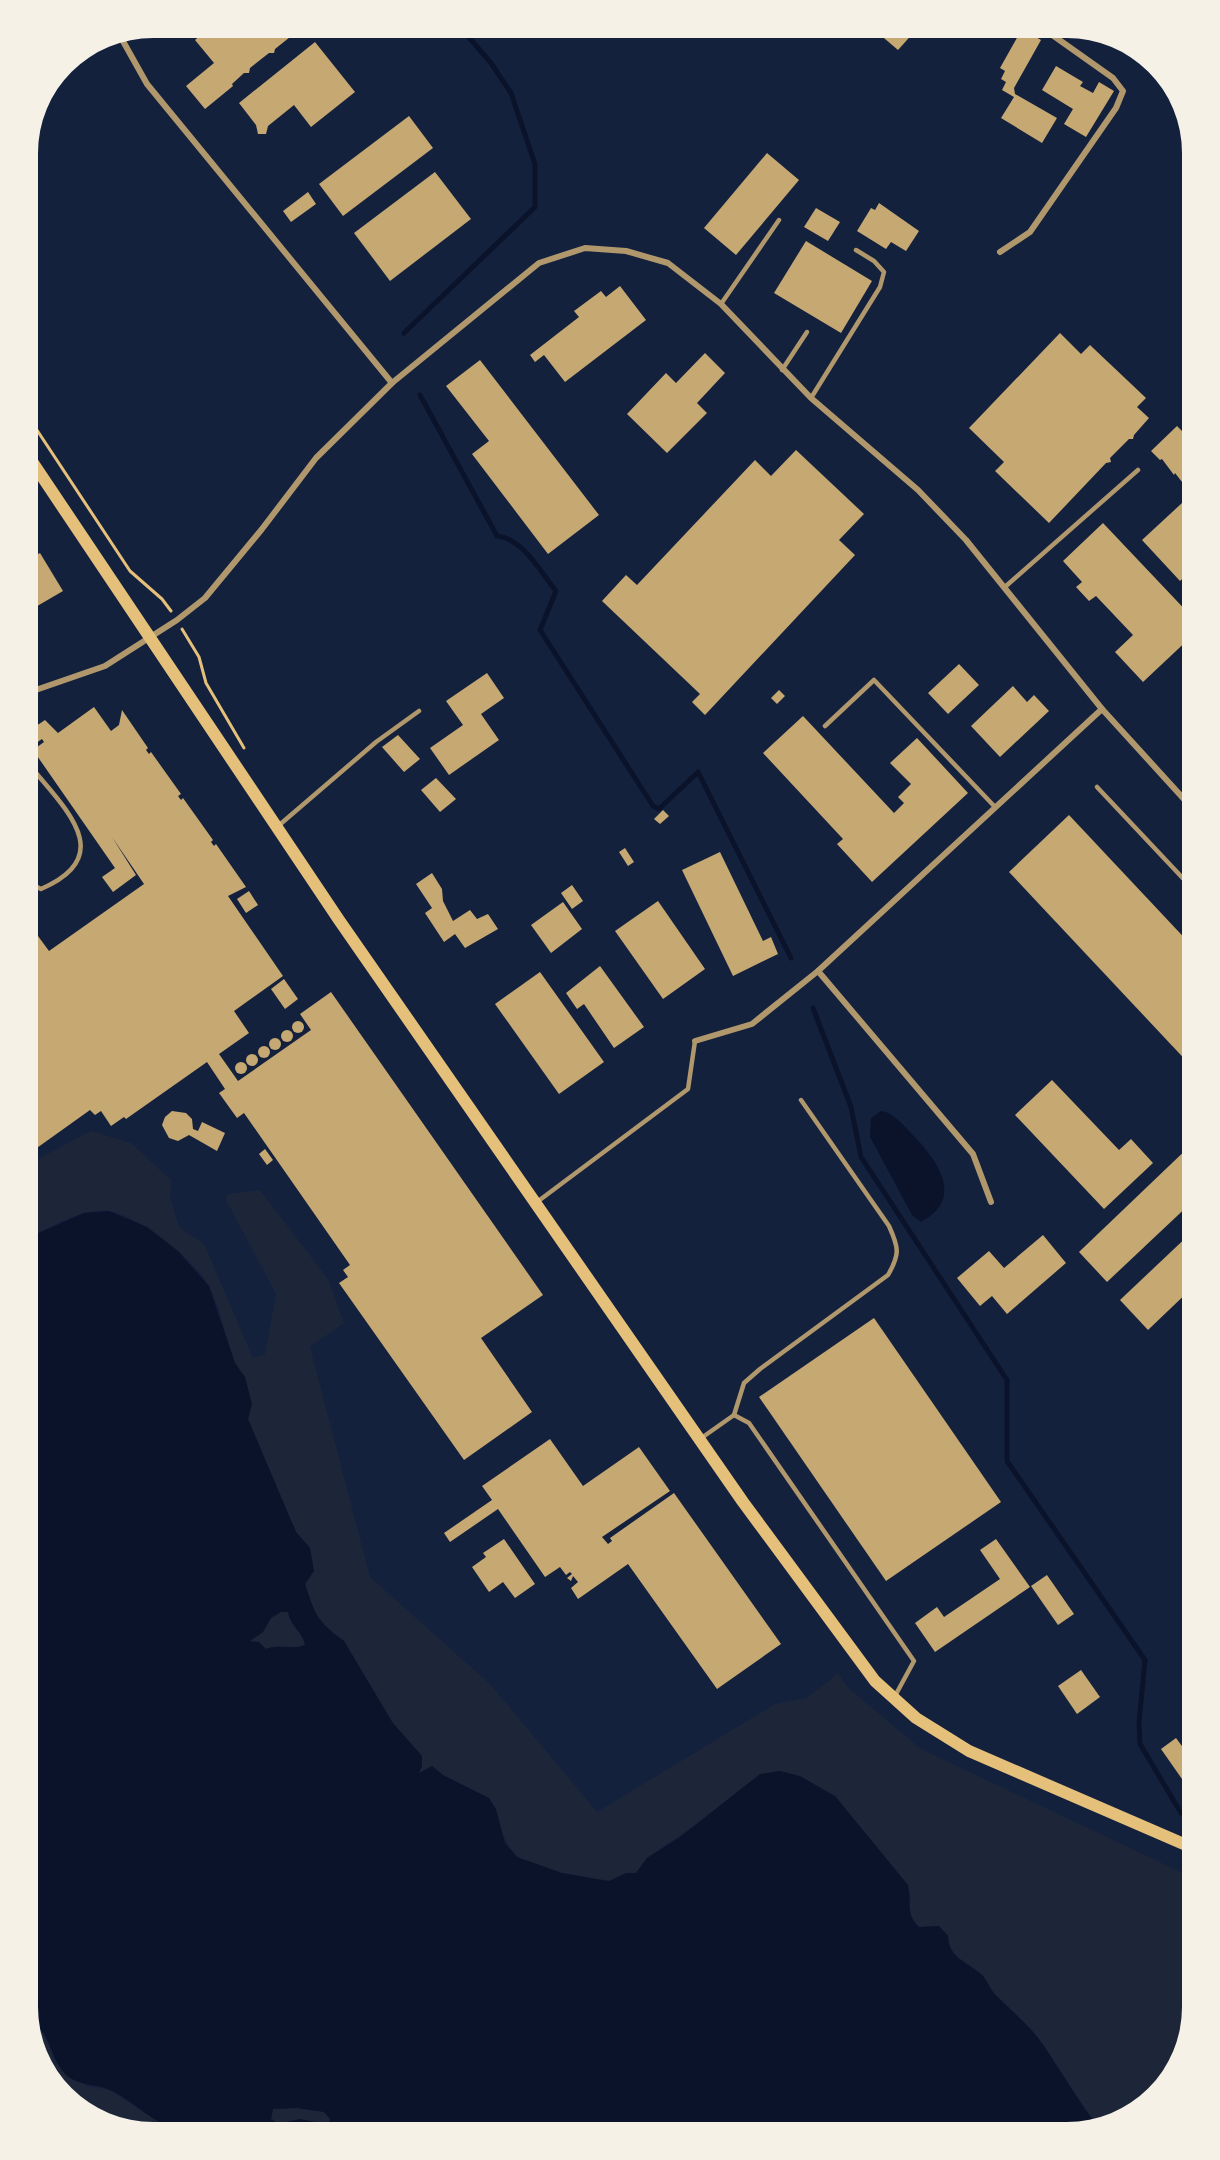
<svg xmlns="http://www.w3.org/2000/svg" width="1220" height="2160" font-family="'Open Sans',sans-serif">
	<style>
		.green { fill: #1d2539 }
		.water { fill: #0b132b; fill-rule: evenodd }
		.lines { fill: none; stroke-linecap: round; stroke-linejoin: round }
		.stream { stroke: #0b132b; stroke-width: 5 }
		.building { fill: #c6a872 }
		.path { stroke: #e5c07b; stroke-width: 3 }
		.service { stroke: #b1986c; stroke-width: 4.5 }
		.minor { stroke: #b1986c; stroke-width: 6 }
		.secondary { stroke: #e5c07b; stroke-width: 12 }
	</style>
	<rect width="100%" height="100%" fill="#14213d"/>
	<g class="green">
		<path d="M91,1131L131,1143L171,1180L170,1197L179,1227L204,1244L253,1358L265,1354L276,1294L225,1198L229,1194L260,1190L328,1279L344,1323L310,1347L370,1577L490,1684L597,1812L775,1704L807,1698L838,1673L847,1687L921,1749L1193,1878V2008L1172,2077L1123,2120L1097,2126C1079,2101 1063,2075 1046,2049C1032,2027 1012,2012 995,1994C990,1989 987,1980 982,1975C967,1961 949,1959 948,1936L938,1926L919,1927C909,1917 908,1912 911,1898L835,1796L708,1816L647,1858L636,1873C625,1873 619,1879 610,1881C599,1882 583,1876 573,1875C508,1863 511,1854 489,1798L443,1775L432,1766L422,1774L419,1773L421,1756L394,1724L344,1641C325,1627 305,1607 306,1582C306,1570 311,1560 310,1548L296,1532L248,1419C256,1390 242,1383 234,1360C225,1336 221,1308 209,1286C195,1260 138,1215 109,1211C82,1207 51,1228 27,1238V1165Z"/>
		<path d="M281,1612H288C290,1626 303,1632 305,1645C293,1651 279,1644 266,1649L258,1642L249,1641L263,1632L271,1618Z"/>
		<path d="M30,2022L43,2032L56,2063L87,2086L110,2090L161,2123L187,2131L250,2128L266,2133H144L83,2112L40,2063Z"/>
		<path d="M297,2108L324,2112L330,2119L329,2125L300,2119L278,2124L271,2119L273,2109Z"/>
	</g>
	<g class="water">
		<path d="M881,1111C894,1113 901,1123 910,1132C936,1158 967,1198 921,1222L912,1215L870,1137L871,1118Z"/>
		<path d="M109,1211L147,1227L178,1251L209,1286L235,1363L245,1377L252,1404L248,1419L296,1532L310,1548L314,1571L305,1584C315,1614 317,1622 344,1641L392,1722L422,1756V1766L419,1773L432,1766L443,1775L489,1798L496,1809L505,1843L517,1857L562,1873L609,1881L626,1873H636L647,1858L680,1837L760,1774L780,1771L800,1776L835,1796L908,1885C912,1902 905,1913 919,1927L939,1926L948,1936C949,1959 967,1961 982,1975C987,1980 990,1989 995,1994C1012,2012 1032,2027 1046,2049C1063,2075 1079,2101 1097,2126L1068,2133H266C245,2121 212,2132 188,2130C157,2129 138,2104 112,2091C96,2083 79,2087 65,2074C54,2062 52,2047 44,2034C35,2021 31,2027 27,2008V1809L33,1815L34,1803L27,1798V1238L84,1213ZM281,1612H288C290,1626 303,1632 305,1645C293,1650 279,1644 266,1649L259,1642L250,1641L263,1632L271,1618ZM297,2108L324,2112L330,2119L329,2125L300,2119L278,2124L271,2119L273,2109Z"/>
	</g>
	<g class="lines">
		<g class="stream">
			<path d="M404,333L535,207V164L511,93L491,63L460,27"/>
			<path d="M420,395L497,536C523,538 541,573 556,591L540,630L653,806L659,809L698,772L791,958"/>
			<path d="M813,1008L851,1107L861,1157L1007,1380V1461L1145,1660L1139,1723L1140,1744L1181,1813"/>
		</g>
	</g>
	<g class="building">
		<path d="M210,27H302L294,37H290L275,49L274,53H269L250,68L249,73H244L232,84L233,86L205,109L186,86L214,63L195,40Z"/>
		<path d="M871,27H911L915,31L898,50Z"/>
		<path d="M1022,29L1041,40L1014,88L1015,94L1057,118L1042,143L1001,118L1014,97L1002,90L1006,82L1001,79L1005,71L1000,68Z"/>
		<path d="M315,42L355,92L311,127L294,105L268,126L266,134H258L256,125L239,103Z"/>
		<path d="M1056,66L1083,82L1080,86L1093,93L1099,82L1114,91L1086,137L1064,124L1073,109L1042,90Z"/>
		<path d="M409,116L433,148L343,216L319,184Z"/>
		<path d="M767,153L799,180L736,255L704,228Z"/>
		<path d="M435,172L471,219L390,281L354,233Z"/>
		<path d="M308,192L316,204L291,222L283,211Z"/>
		<path d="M879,203L919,231L906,251L891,242L886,249L857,231L871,208L875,210Z"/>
		<path d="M816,208L840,222L828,241L804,227Z"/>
		<path d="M806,241L872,281L841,333L774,293Z"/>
		<path d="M620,286L646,320L565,382L544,355L535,362L530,355L579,317L574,311L601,291L606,297Z"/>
		<path d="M1060,333L1081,354L1090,345L1146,398L1137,407L1149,418L1134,435L1133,439H1129L1110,458L1111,462L1106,463L1049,523L995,471L1004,462L969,428Z"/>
		<path d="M705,353L725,373L697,403L707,413L667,453L627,414L666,373L676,383Z"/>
		<path d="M480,360L599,515L548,554L472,454L489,441L446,386Z"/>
		<path d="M1177,426L1193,442V456L1186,463L1193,471V480L1186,487L1175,473L1174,475L1162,459L1160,460L1151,451Z"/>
		<path d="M796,450L864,514L839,540L855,555L705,715L692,702L700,694L602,601L626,575L637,585L755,460L771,476Z"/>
		<path d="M1182,503L1193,515V569L1180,581L1142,540Z"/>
		<path d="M1103,523L1193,618V635L1143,682L1115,652L1133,635L1096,596L1089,601L1076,587L1082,582L1063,561Z"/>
		<path d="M40,553L63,591L27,612V560Z"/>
		<path d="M959,664L979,685L948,714L928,693Z"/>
		<path d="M487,673L504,698L481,714L499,740L449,775L430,748L463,725L446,701Z"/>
		<path d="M1013,686L1027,702L1034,695L1049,711L1000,757L971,726Z"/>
		<path d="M779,690L785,696L777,704L771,698Z"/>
		<path d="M94,707L111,731L119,725L122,710L148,748L146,750L149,754L151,752L181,794L178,796L181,800L183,798L213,840L211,842L214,846L216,844L246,887L228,896L283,976L234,1011L249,1033L219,1054L238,1081L311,1030L300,1014L331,992L543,1295L481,1338L532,1412L464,1460L339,1283L348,1277L343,1270L350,1265L244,1113L237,1118L219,1093L225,1089L207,1062L126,1119L124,1117L111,1126L101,1111L95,1115L90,1110L27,1155V921L49,951L144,884L112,837L136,875L113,892L102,877L115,868L33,750L44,742L42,739L30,747L27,742V732L45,720L58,733Z"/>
		<path d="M803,716L894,813L904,803L898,797L911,784L890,763L917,738L968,793L872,882L837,844L843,839L763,753Z"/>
		<path d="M398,735L420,759L404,772L382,747Z"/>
		<path d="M436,778L456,799L440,812L421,790Z"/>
		<path d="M663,810L669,816L660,824L654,819Z"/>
		<path d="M1069,815L1193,947V1068L1009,872Z"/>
		<path d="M625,848L634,862L628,866L619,852Z"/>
		<path d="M720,852L763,941L771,937L778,954L733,976L682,870Z"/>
		<path d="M432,873L442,889L443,901L453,921L470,910L477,919L488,914L498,929L465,948L455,934L444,942L425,913L432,908L416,884Z"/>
		<path d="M572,885L583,901L572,909L561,893Z"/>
		<path d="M249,891L258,905L246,913L237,899Z"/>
		<path d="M658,901L705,969L663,999L615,931Z"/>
		<path d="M563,902L582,929L551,953L531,925Z"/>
		<path d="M600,966L644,1027L614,1048L584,1004L577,1009L566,993Z"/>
		<path d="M540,972L604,1062L559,1094L495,1004Z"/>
		<path d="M284,979L298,999L285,1009L271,989Z"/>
		<circle cx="298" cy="1027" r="6"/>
		<circle cx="287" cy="1036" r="6"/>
		<circle cx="275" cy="1044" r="6"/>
		<circle cx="264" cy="1052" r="6"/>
		<circle cx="252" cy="1060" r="6"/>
		<circle cx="241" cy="1068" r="6"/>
		<path d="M1052,1080L1119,1150L1131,1139L1153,1163L1104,1209L1015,1115Z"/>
		<path d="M172,1111L186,1113L192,1119L193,1129L198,1131L202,1122L225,1133L217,1151L189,1135L178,1141L169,1138L162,1125L165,1117Z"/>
		<path d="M1193,1143V1201L1107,1282L1079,1252Z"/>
		<path d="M265,1149L273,1160L267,1165L259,1154Z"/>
		<path d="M1193,1231V1287L1148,1330L1120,1300Z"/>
		<path d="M1043,1235L1066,1263L1007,1314L992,1296L980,1306L957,1278L989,1251L1004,1268Z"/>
		<path d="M874,1318L1001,1502L886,1581L759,1397Z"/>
		<path d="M550,1439L583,1486L639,1447L670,1491L602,1537L608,1544L612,1541L610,1538L674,1493L781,1644L717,1689L628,1564L578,1599L571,1588L578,1582L573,1576L571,1581L567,1578L572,1574L570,1572L566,1575L560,1567L545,1577L498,1509L450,1542L444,1533L492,1500L482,1486Z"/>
		<path d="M504,1539L535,1584L515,1598L503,1582L489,1592L472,1567L486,1557L483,1553Z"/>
		<path d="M996,1539L1030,1587L935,1652L915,1623L937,1607L944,1617L1000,1579L980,1550Z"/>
		<path d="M1047,1575L1074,1614L1058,1625L1031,1586Z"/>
		<path d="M1081,1670L1100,1697L1077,1714L1058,1686Z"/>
		<path d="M1176,1738L1193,1761V1786L1189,1789L1161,1749Z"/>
	</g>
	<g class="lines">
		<g class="path">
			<path d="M27,415L130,571L162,599L171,611"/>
			<path d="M182,629L199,657L206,683L244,748"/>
		</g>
		<g class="service">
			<path d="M721,304L779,220"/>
			<path d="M782,370L807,332"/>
			<path d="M811,398L880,287L884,272L874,261L856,250"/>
			<path d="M1006,586L1138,470"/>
			<path d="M27,713L32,702L29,693"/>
			<path d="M825,726L874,680L995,807"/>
			<path d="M1097,787L1193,889"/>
			<path d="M277,827L376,742L419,711"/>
			<path d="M27,882L41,889C121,855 61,805 27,762"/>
			<path d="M537,1202L688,1089L695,1041"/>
			<path d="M734,1415L749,1423L914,1661L895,1696"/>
			<path d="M700,1439L734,1415L744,1383L760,1369L888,1275C900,1254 899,1248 889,1226L801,1100"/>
		</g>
		<g class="minor">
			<path d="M119,34L147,84L392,383"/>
			<path d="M1000,252L1030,232L1116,108L1123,91L1113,78L1041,27"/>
			<path d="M27,693L105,666L177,620L205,598L262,529L316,458L392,383L539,263L585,248L626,251L668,263L721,304L811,398L918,490L966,540L1102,709L1193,809"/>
			<path d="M818,971L973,1154L991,1202"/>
			<path d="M695,1041L752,1024L818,971L1102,709"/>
		</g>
		<path class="secondary" d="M27,454L339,920L743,1502L875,1681L916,1718L969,1751L1193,1848"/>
	</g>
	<path d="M0 0H1220V2160H0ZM153 38H1067A115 115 0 0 1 1182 153V2007A115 115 0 0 1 1067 2122H153A115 115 0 0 1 38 2007V153A115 115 0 0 1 153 38Z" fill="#f6f1e7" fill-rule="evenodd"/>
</svg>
